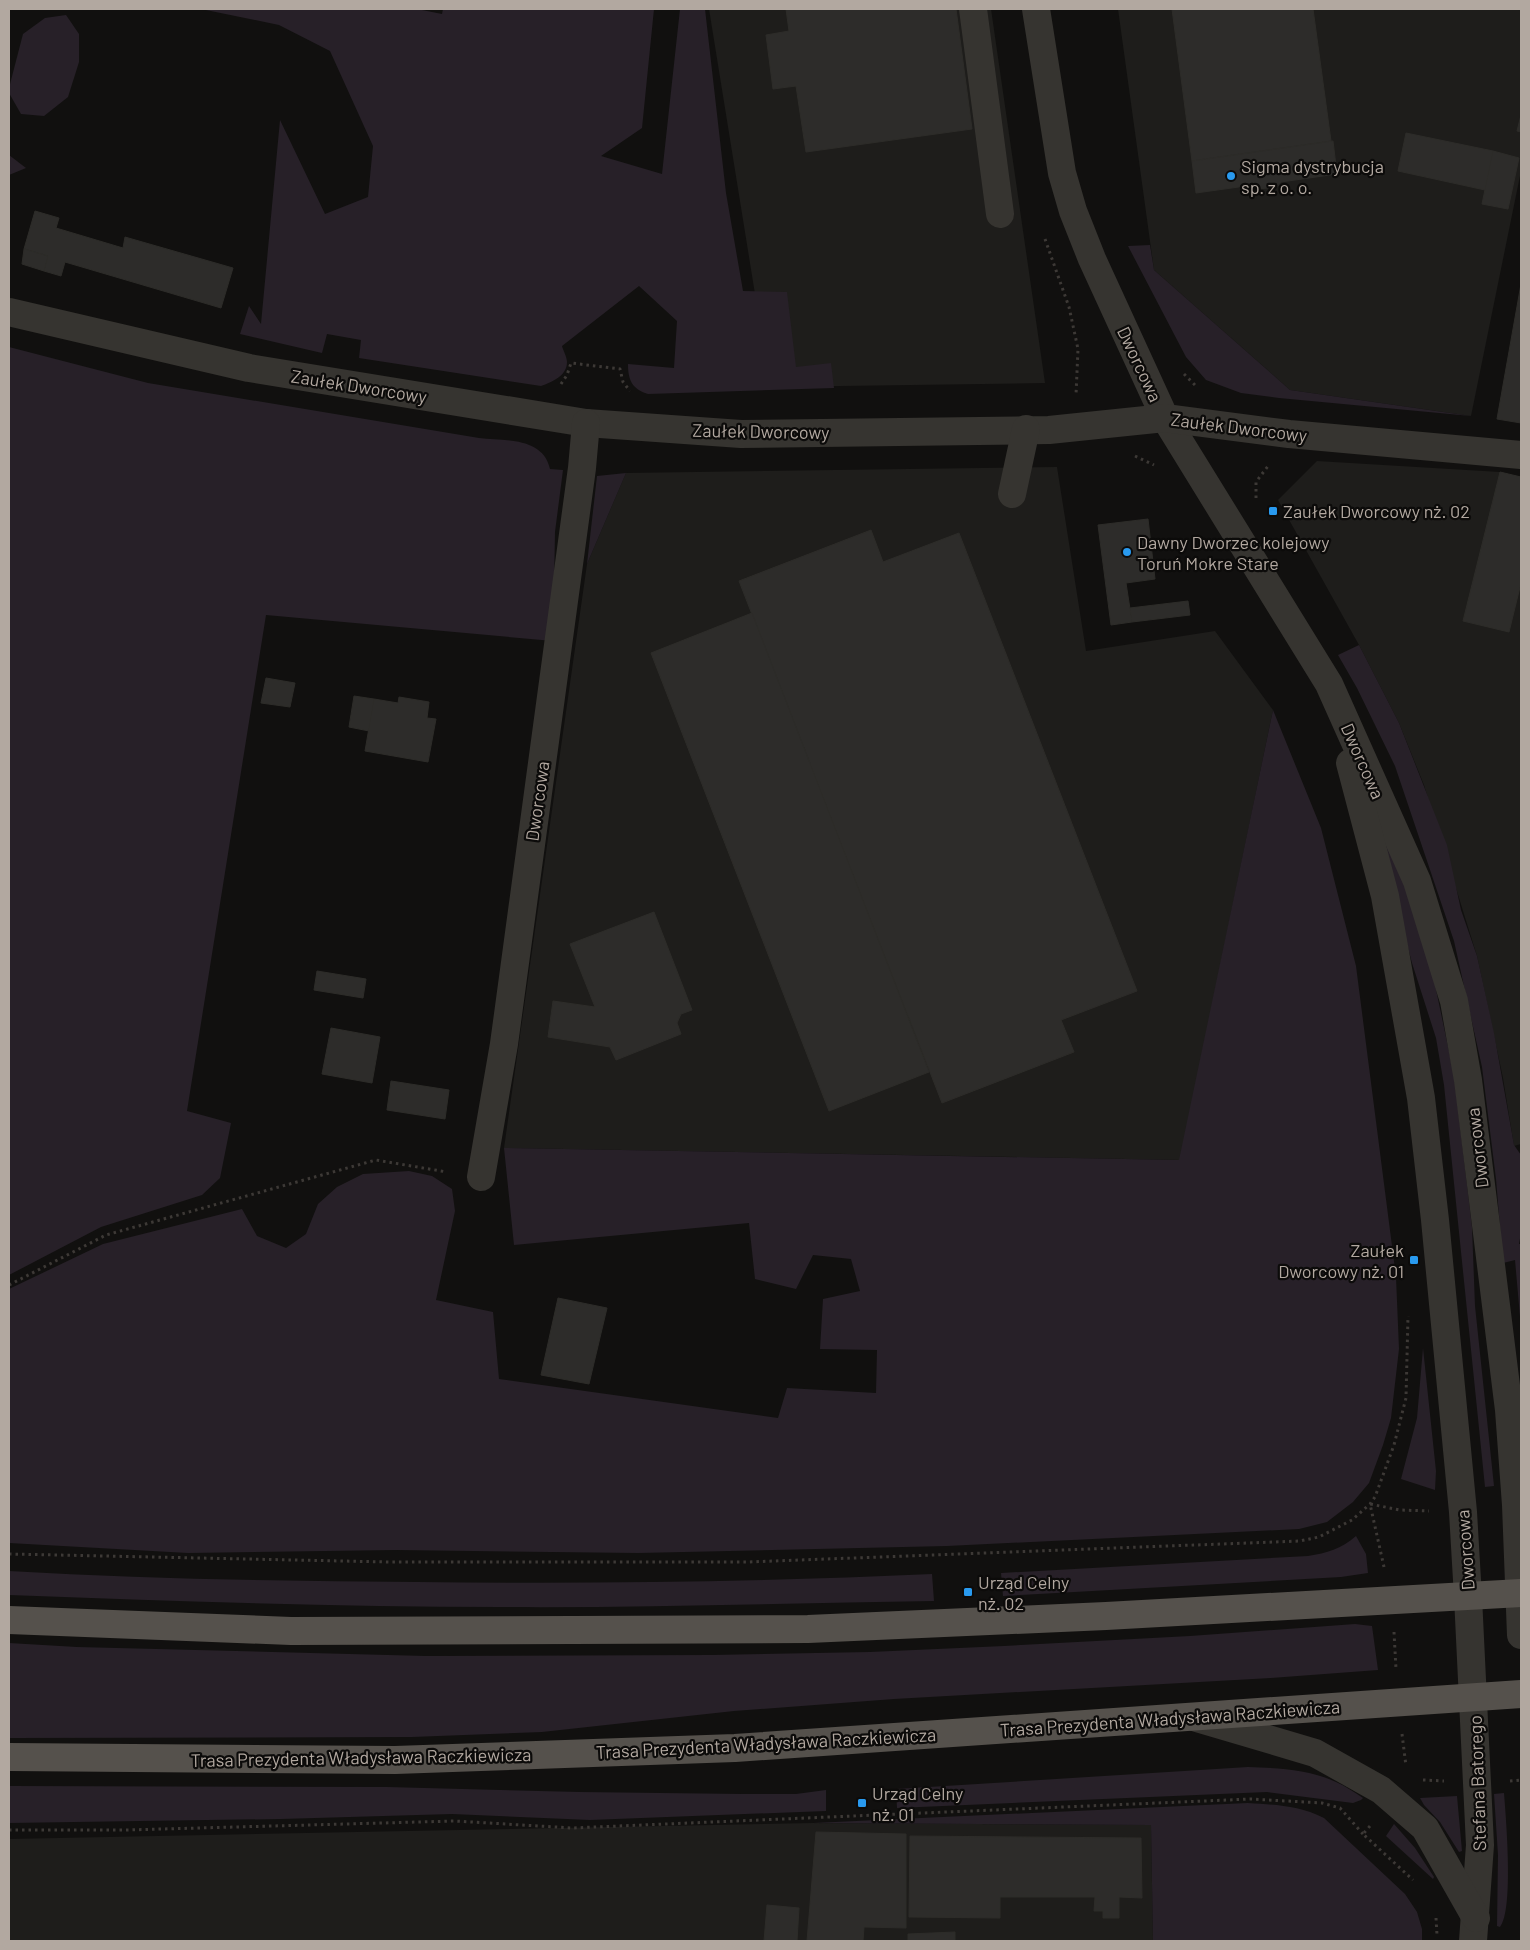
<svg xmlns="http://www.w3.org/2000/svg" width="1530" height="1950" font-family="Barlow,sans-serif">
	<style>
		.built { fill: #1e1d1b }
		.green { fill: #272028 }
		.building { fill: #2d2c2a; stroke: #2d2c29 }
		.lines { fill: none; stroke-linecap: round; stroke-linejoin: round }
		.path { stroke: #3d3936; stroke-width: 3; stroke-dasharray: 2.5 4; stroke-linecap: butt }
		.minor { stroke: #363430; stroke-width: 28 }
		.major { stroke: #55514c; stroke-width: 28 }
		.poi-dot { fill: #299aef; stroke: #0c0b0a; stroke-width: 2 }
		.labels { text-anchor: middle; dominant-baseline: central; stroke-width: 4.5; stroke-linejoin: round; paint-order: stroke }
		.poi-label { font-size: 18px; fill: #b2a8a0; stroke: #0c0b0a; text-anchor: start }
		.street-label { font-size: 18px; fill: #b2a8a0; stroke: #0c0b0a }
	</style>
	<rect width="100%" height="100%" fill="#11100f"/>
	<g class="built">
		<path d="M709,9H991L1045,383L770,387Z"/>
		<path d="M1118,9H1521V171L1471,416L1290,390L1154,270Z"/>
		<path d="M1317,461L1500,472L1521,477V1144L1514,1146L1503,1078L1477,956L1424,785L1399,723L1359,645L1278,500Z"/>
		<path d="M1057,467L1086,651L1215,631L1273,710L1180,1160L504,1148L587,564L626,473Z"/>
		<path d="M813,1823L1151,1825L1153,1941H9V1839Z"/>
	</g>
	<g class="green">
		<path d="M201,9H417L442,14L443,9H654L642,128L601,156L662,174L680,9H705L726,193L743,291L787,292L796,367L831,363L834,388L648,394C632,389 628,380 628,364L674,368L677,321L639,286L562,346C563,350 567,357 567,362C567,376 552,382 541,386L359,358L361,340L327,334L322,353L240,334L249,306L261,324L280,120L325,214L368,197L373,146L330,51L279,25Z"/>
		<path d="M66,15L79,34V62L68,97L44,116L21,114L9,93V88L23,34L45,18Z"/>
		<path d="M9,155L26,168L9,175Z"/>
		<path d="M1150,245L1154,270L1290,390L1471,416L1279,398L1241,393L1206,380L1186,357L1128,246Z"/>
		<path d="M9,347L148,383L479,438C505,441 543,437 550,469L563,470L555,532L553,641L266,615L187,1111L231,1123L220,1178L202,1195L101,1227L9,1275Z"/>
		<path d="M626,473L587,564L597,476Z"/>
		<path d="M1359,645L1399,723L1447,845L1461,910L1477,956L1494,1033L1514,1145L1521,1155V1233L1519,1244H1521V1328L1515,1260L1503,1263L1496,1179L1482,1067L1454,941L1395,766L1357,688L1338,655Z"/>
		<path d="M1273,710L1321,828L1356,966L1396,1277L1399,1349L1391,1418L1383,1445L1369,1483L1353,1502L1327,1522L1299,1529L947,1546L638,1553L396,1550L188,1553L9,1543V1289L103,1244L242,1209L257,1236L286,1248L306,1234L318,1204L337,1187L363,1174L409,1171L432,1176L452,1189L455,1211L436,1300L493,1312L499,1379L778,1418L787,1388L876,1393L877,1350L820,1349L823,1299L860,1291L851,1259L813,1255L796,1289L755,1279L749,1223L514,1245L504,1148L1179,1160Z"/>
		<path d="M1369,798L1378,799L1434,980L1454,1075L1472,1227L1475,1306L1494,1486L1485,1487L1444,1085L1436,1038L1412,963Z"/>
		<path d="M1423,1348L1436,1471L1435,1490L1401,1479L1417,1418Z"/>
		<path d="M1356,1536L1366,1554L1368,1573L1341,1577L1003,1596L1001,1573L1308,1556C1327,1553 1341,1549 1356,1536Z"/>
		<path d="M9,1571C145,1579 281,1581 417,1582C589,1584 761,1582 932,1574L934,1601C790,1603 646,1608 502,1607C337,1607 173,1601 9,1595Z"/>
		<path d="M1355,1624L1372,1626L1378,1670L1271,1678L894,1699L734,1711L542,1732L412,1737L9,1738V1643L77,1647L426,1656L712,1655L870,1652L1004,1646L1190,1636Z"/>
		<path d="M1248,1767C1278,1768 1309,1769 1336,1782C1345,1786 1354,1792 1363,1798L1361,1800L1353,1803L1267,1792L897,1808L896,1789Z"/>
		<path d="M9,1786L387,1787L580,1792L742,1794H796L826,1790V1811L590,1820L452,1814L281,1819L9,1823Z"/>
		<path d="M1504,1793C1506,1818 1514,1910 1500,1927L1497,1926L1498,1855L1494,1794Z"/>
		<path d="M1457,1796L1462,1851L1459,1852L1440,1822L1424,1805L1420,1798Z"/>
		<path d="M1248,1803C1276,1805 1298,1805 1324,1818L1405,1894L1417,1912L1422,1929V1941H1153L1151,1825L813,1823Z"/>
		<path d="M1394,1824L1415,1848L1434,1877L1433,1879L1386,1836Z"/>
	</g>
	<g class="building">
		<path d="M786,9H956L972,129L806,152L796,86L773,89L766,35L789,31Z"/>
		<path d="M1172,9H1313L1331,141L1192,161Z"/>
		<path d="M1521,115V132L1517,131Z"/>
		<path d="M1406,133L1493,151L1485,190L1398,171Z"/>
		<path d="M1333,141L1337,174L1281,182L1277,187L1258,189L1253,185L1196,193L1192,161Z"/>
		<path d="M1493,151L1519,158L1508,209L1482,204Z"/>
		<path d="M35,211L59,218L56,228L123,248L125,237L233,268L221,308L65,262L61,276L44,271L48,256L24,249Z"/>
		<path d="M24,249L48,256L44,271L22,264Z"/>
		<path d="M1521,284V423L1497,419Z"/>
		<path d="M1500,472L1521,477V583L1509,632L1463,621Z"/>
		<path d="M1148,519L1155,579L1126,583L1132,622L1111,625L1098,525Z"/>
		<path d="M871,530L883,562L959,533L1137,991L1061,1020L1074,1052L942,1103L739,581Z"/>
		<path d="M1188,601L1190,615L1132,622L1130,608Z"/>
		<path d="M752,613L929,1072L829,1111L651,653Z"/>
		<path d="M266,678L295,683L290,707L261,703Z"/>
		<path d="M354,696L374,699L369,731L349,727Z"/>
		<path d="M399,697L429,702L427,718L436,719L428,762L365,751L374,699L398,703Z"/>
		<path d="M654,912L692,1010L681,1014L677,1023L681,1034L616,1060L610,1047L548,1037L553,1001L595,1007L570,944Z"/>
		<path d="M317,971L366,979L363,998L314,990Z"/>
		<path d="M331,1028L380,1037L372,1083L322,1074Z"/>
		<path d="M391,1081L449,1090L445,1119L387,1110Z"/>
		<path d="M558,1298L607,1308L589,1384L541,1375Z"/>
		<path d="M816,1832L906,1834V1928L864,1927L863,1941H807Z"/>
		<path d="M910,1836L1141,1838L1142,1898L1119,1897V1918H1103V1911H1094L1095,1897H1000V1918L909,1917Z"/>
		<path d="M767,1905L799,1908L797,1941H764Z"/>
		<path d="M955,1932V1941H908V1934Z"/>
	</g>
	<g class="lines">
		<g class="path">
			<path d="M1045,239L1069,307L1078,349L1076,395"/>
			<path d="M1184,374L1197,387"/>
			<path d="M561,384L567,375L571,363L620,369L623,382L630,391"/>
			<path d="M1135,456L1154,465"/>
			<path d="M1256,498V482L1268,466"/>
			<path d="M9,1285L106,1235L376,1160L447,1172"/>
			<path d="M9,1554L389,1562H748L1300,1541L1319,1537L1352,1520L1370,1504L1375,1497L1394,1445L1406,1398L1408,1316"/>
			<path d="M1384,1567L1370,1504L1400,1510L1429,1511"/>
			<path d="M1394,1632L1396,1669"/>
			<path d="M1402,1734L1406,1766"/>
			<path d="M1423,1780L1444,1781"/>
			<path d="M1510,1781L1521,1780"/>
			<path d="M1370,1826L1363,1834L1413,1880"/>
			<path d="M9,1830H126L455,1821L572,1828L1251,1799L1322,1803L1340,1808L1363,1834"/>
			<path d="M1436,1918L1437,1935"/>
		</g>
		<g class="minor">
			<path d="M973,9L1000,214"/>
			<path d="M1036,9L1062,173L1073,211L1092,259L1165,418L1329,684L1417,881L1454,1001L1468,1080L1509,1410L1516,1505L1521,1635"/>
			<path d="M9,312L249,368L586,423L741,434L1049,430L1165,418L1289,434L1521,455"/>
			<path d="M1012,494L1026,429"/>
			<path d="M1350,763L1385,896L1421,1098L1435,1220L1463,1512L1468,1597L1480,1845L1473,1941"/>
			<path d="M481,1177L504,1044L582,468L586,423"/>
			<path d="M1197,1718L1315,1753L1381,1790L1425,1828L1476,1918"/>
		</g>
		<g class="major">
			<path d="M9,1620L291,1631L808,1629L1106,1616L1521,1593"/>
			<path d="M9,1757L395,1760L735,1748L1521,1694"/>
		</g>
	</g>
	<g class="poi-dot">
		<circle cx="1231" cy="176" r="5"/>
		<rect x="1268" y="506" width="10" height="10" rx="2.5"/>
		<circle cx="1127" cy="552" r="5"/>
		<rect x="1409" y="1255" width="10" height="10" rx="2.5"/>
		<rect x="963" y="1587" width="10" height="10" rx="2.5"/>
		<rect x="857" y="1798" width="10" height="10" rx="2.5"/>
	</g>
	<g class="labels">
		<g class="poi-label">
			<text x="1241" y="166">Sigma dystrybucja<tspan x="1241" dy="21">sp. z o. o.</tspan></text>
			<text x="1283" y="511">Zaułek Dworcowy nż. 02</text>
			<text x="1137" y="542">Dawny Dworzec kolejowy<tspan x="1137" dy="21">Toruń Mokre Stare</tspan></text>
			<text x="1404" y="1250" text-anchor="end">Zaułek<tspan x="1404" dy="21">Dworcowy nż. 01</tspan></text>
			<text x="978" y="1582">Urząd Celny<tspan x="978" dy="21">nż. 02</tspan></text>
			<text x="872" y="1793">Urząd Celny<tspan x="872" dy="21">nż. 01</tspan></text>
		</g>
		<g class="street-label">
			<text transform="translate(1140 364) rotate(65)">Dworcowa</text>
			<text transform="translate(359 386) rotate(9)">Zaułek Dworcowy</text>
			<text transform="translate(1239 427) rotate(7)">Zaułek Dworcowy</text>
			<text transform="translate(761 431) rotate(1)">Zaułek Dworcowy</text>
			<text transform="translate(1363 761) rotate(66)">Dworcowa</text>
			<text transform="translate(537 801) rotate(-82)">Dworcowa</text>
			<text transform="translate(1477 1148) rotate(-97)">Dworcowa</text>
			<text transform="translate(1465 1550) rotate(-94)">Dworcowa</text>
			<text transform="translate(1170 1718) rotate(-4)">Trasa Prezydenta Władysława Raczkiewicza</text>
			<text transform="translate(766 1743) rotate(-3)">Trasa Prezydenta Władysława Raczkiewicza</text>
			<text transform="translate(361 1757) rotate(-1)">Trasa Prezydenta Władysława Raczkiewicza</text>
			<text transform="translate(1477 1783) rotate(-92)">Stefana Batorego</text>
		</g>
	</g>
	<rect width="1530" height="1950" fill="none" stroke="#b2a8a0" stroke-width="20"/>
</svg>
